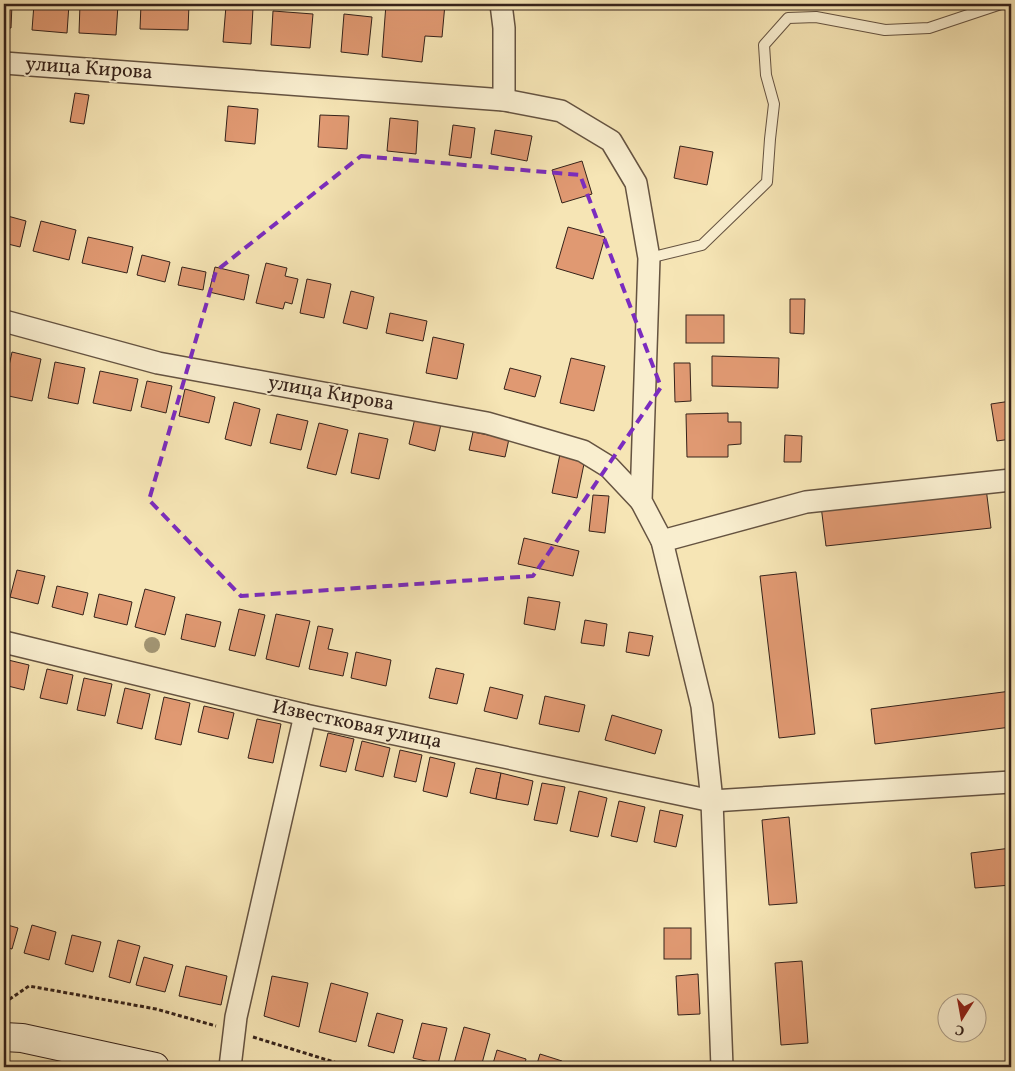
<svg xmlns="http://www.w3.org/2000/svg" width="1015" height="1071" font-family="Vollkorn,serif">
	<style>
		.building { fill: #e09972; stroke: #35221a }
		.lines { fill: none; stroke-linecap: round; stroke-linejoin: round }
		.service-casing { stroke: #655341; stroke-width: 12 }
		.minor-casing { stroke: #655341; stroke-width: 24 }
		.secondary-casing { stroke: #35221a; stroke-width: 30 }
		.path { stroke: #35221a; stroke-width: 3; stroke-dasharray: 4 2.5; stroke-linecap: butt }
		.service { stroke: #f9eecf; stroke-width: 10 }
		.minor { stroke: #f9eecf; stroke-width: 21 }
		.secondary { stroke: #f9eecf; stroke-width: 28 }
		.tree { fill: #a29573 }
		.marked { fill: none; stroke: #7b2cbf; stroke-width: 4; stroke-dasharray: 10 6; stroke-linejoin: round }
		.labels { text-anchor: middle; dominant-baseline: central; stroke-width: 4; stroke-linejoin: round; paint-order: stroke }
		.street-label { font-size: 20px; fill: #35221a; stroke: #f9eecf }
	</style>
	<rect width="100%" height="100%" fill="#f6e5b5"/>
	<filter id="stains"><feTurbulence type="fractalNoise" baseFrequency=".004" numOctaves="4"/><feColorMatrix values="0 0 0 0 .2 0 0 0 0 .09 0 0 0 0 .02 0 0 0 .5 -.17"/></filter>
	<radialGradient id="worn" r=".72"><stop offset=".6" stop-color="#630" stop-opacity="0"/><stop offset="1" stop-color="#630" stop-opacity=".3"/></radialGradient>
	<g class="building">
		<path d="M4,4H12L11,28H4Z"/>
		<path d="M34,4H69L67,33L32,30Z"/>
		<path d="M80,4L118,5L116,35L79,33Z"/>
		<path d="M141,4H189L188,30L140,29Z"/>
		<path d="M386,4H445L442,37L425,36L422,62L382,57Z"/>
		<path d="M226,6L253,8L251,44L223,42Z"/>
		<path d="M273,11L313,14L310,48L271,45Z"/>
		<path d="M344,14L372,17L368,55L341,52Z"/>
		<path d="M75,93L89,95L84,124L70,122Z"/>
		<path d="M228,106L258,109L255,144L225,141Z"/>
		<path d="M320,115L349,116L347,149L318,147Z"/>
		<path d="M390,118L418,121L416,154L387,151Z"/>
		<path d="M453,125L475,128L471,158L449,155Z"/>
		<path d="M495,130L532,136L527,161L491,154Z"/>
		<path d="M680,146L713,152L707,185L674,178Z"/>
		<path d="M582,161L592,194L562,203L552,170Z"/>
		<path d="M4,215L26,221L20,247L4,243Z"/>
		<path d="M41,221L76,230L69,260L33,251Z"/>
		<path d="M568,227L605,237L593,279L556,268Z"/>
		<path d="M88,237L133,247L127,273L82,263Z"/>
		<path d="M142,255L170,262L165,282L137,275Z"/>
		<path d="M266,263L287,268L285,276L298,279L292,304L285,302L283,309L256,303Z"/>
		<path d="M182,267L206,272L203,290L178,285Z"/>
		<path d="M215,267L249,275L244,300L209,292Z"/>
		<path d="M307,279L331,284L324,318L300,313Z"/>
		<path d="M351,291L374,297L367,329L343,323Z"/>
		<path d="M790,299H805L804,334L790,333Z"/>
		<path d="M390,313L427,321L423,341L386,333Z"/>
		<rect x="686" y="315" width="38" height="28"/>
		<path d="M433,337L464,344L457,379L426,373Z"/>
		<path d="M12,352L41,359L32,401L4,395V389Z"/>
		<path d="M712,356L779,358L778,388L712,386Z"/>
		<path d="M571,358L605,366L594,411L560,403Z"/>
		<path d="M55,362L85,368L78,404L48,398Z"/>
		<path d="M674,363H690L691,401L675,402Z"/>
		<path d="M510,368L541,376L535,397L504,389Z"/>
		<path d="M100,371L138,379L131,411L93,403Z"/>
		<path d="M147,381L172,386L166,413L141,407Z"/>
		<path d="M185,389L215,397L209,423L179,416Z"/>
		<path d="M1011,401V439L997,441L991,404Z"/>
		<path d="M234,402L260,409L251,446L225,439Z"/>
		<path d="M728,413V422H741V444L728,445V457H687L686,414Z"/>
		<path d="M277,414L308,421L301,450L270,443Z"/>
		<path d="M415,418L441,424L435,451L409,444Z"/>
		<path d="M319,423L348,430L336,475L307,468Z"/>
		<path d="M473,432L509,439L505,457L469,450Z"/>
		<path d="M359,433L388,439L379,479L351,473Z"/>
		<path d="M785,435L802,436L801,462H784Z"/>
		<path d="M560,454L585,459L577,498L552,493Z"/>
		<path d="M986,488L991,528L826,546L821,506Z"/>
		<path d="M593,495L609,496L605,533L589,531Z"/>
		<path d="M524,538L579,551L573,576L518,564Z"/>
		<path d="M17,570L45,576L38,604L10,597Z"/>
		<path d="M796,572L815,734L779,738L760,576Z"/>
		<path d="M57,586L88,593L83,615L52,607Z"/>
		<path d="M145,589L175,597L165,635L135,627Z"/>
		<path d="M99,594L132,602L127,625L94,617Z"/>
		<path d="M528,597L560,602L555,630L524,624Z"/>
		<path d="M239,609L265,615L255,656L229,650Z"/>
		<path d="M186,614L221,622L215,647L181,639Z"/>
		<path d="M276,614L310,621L299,667L266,659Z"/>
		<path d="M585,620L607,624L604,646L581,643Z"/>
		<path d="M318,626L333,629L328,649L348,653L343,676L309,669Z"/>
		<path d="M629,632L653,636L649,656L626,652Z"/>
		<path d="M356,652L391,660L386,686L351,678Z"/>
		<path d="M4,659L29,665L24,690L4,685Z"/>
		<path d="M436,668L464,674L457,704L429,698Z"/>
		<path d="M47,669L73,675L67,704L40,698Z"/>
		<path d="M84,678L112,684L105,716L77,710Z"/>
		<path d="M490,687L523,695L517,719L484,711Z"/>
		<path d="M125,688L150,694L142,729L117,723Z"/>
		<path d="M1011,691V727L875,744L871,709Z"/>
		<path d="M545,696L585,705L579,732L539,724Z"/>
		<path d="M164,697L190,703L181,745L155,739Z"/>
		<path d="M204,706L234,713L228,739L198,732Z"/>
		<path d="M612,715L662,730L655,754L605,740Z"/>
		<path d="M257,719L281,724L273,763L248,758Z"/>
		<path d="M328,733L354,739L346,772L320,766Z"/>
		<path d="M362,741L390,748L383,777L355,770Z"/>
		<path d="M400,750L422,755L416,782L394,777Z"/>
		<path d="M430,757L455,763L447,797L423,791Z"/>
		<path d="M476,768L501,773L496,799L470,793Z"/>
		<path d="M501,773L533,781L528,805L496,799Z"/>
		<path d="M542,783L565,787L557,824L534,820Z"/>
		<path d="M579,791L607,798L598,837L570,831Z"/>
		<path d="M619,801L645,807L637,842L611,836Z"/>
		<path d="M660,810L683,815L676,847L654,842Z"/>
		<path d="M789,817L797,903L769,905L762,820Z"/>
		<path d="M1011,848V885L975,888L971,853Z"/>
		<path d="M4,924L18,928L12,949L4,947Z"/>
		<path d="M32,925L56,932L49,960L24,953Z"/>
		<rect x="664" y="928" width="27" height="31"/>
		<path d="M72,935L101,942L93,972L65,964Z"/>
		<path d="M118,940L140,946L130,983L109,977Z"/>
		<path d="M144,957L173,965L165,992L136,985Z"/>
		<path d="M802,961L808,1043L781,1045L775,963Z"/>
		<path d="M186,966L227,976L221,1005L179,996Z"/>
		<path d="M698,974L700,1014L678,1015L676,976Z"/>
		<path d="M272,976L308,983L299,1027L264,1016Z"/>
		<path d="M331,983L368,993L356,1042L319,1032Z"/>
		<path d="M377,1013L403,1020L394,1053L368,1046Z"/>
		<path d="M422,1023L447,1028L438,1064L413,1058Z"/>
		<path d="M464,1027L490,1034L481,1067H453Z"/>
		<path d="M497,1050L526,1059L524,1067H492Z"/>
		<path d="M540,1054L562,1061L560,1067H536Z"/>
	</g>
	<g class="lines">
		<g class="service-casing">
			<path id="service" d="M649,258L702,245L767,182L770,139L774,104L766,75L764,45L788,18L816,17L885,30L929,28L1001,4"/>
		</g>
		<g class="minor-casing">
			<g id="minor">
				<path d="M501,4L504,28V100"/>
				<path d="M4,63L504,100L561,111L611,141L636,183L649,258L641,501L662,541L702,706L712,801L722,1067"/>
				<path d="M4,321L158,363L487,423L549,441L583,451L609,467L641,501"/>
				<path d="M662,541L806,502L1011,480"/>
				<path d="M4,642L305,715L712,801L1011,782"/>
				<path d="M230,1067L236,1017L305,715"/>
			</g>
		</g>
		<g class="secondary-casing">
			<path id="secondary" d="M4,1037L22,1038L155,1067"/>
		</g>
		<g class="path">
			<path d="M4,1003L29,986L156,1009L216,1026"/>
			<path d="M253,1037L350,1067"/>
		</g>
		<use href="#service" class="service"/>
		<use href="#minor" class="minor"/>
		<use href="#secondary" class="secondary"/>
	</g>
	<circle class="tree" cx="152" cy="645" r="8"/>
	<path class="marked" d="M361,156L580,175L661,387L533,576L241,596L149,500L216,271Z"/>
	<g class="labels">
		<g class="street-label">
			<text transform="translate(89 69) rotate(4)">улица Кирова</text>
			<text transform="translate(331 394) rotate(10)">улица Кирова</text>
			<text transform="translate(357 725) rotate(12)">Известковая улица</text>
		</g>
	</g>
	<rect width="1015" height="1071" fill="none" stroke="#f6e5b5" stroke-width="20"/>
	<rect x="5" y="5" width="1005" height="1061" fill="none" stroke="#35221a" stroke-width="2.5"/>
	<rect x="10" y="10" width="995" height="1051" fill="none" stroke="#35221a"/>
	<g transform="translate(962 1018) rotate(191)"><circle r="24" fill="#f9eecf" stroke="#ab9c87"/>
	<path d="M0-4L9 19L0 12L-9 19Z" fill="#8f2418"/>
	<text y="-8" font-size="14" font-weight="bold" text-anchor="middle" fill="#35221a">С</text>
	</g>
	<rect width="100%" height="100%" filter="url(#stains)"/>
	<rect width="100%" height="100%" fill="url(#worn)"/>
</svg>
